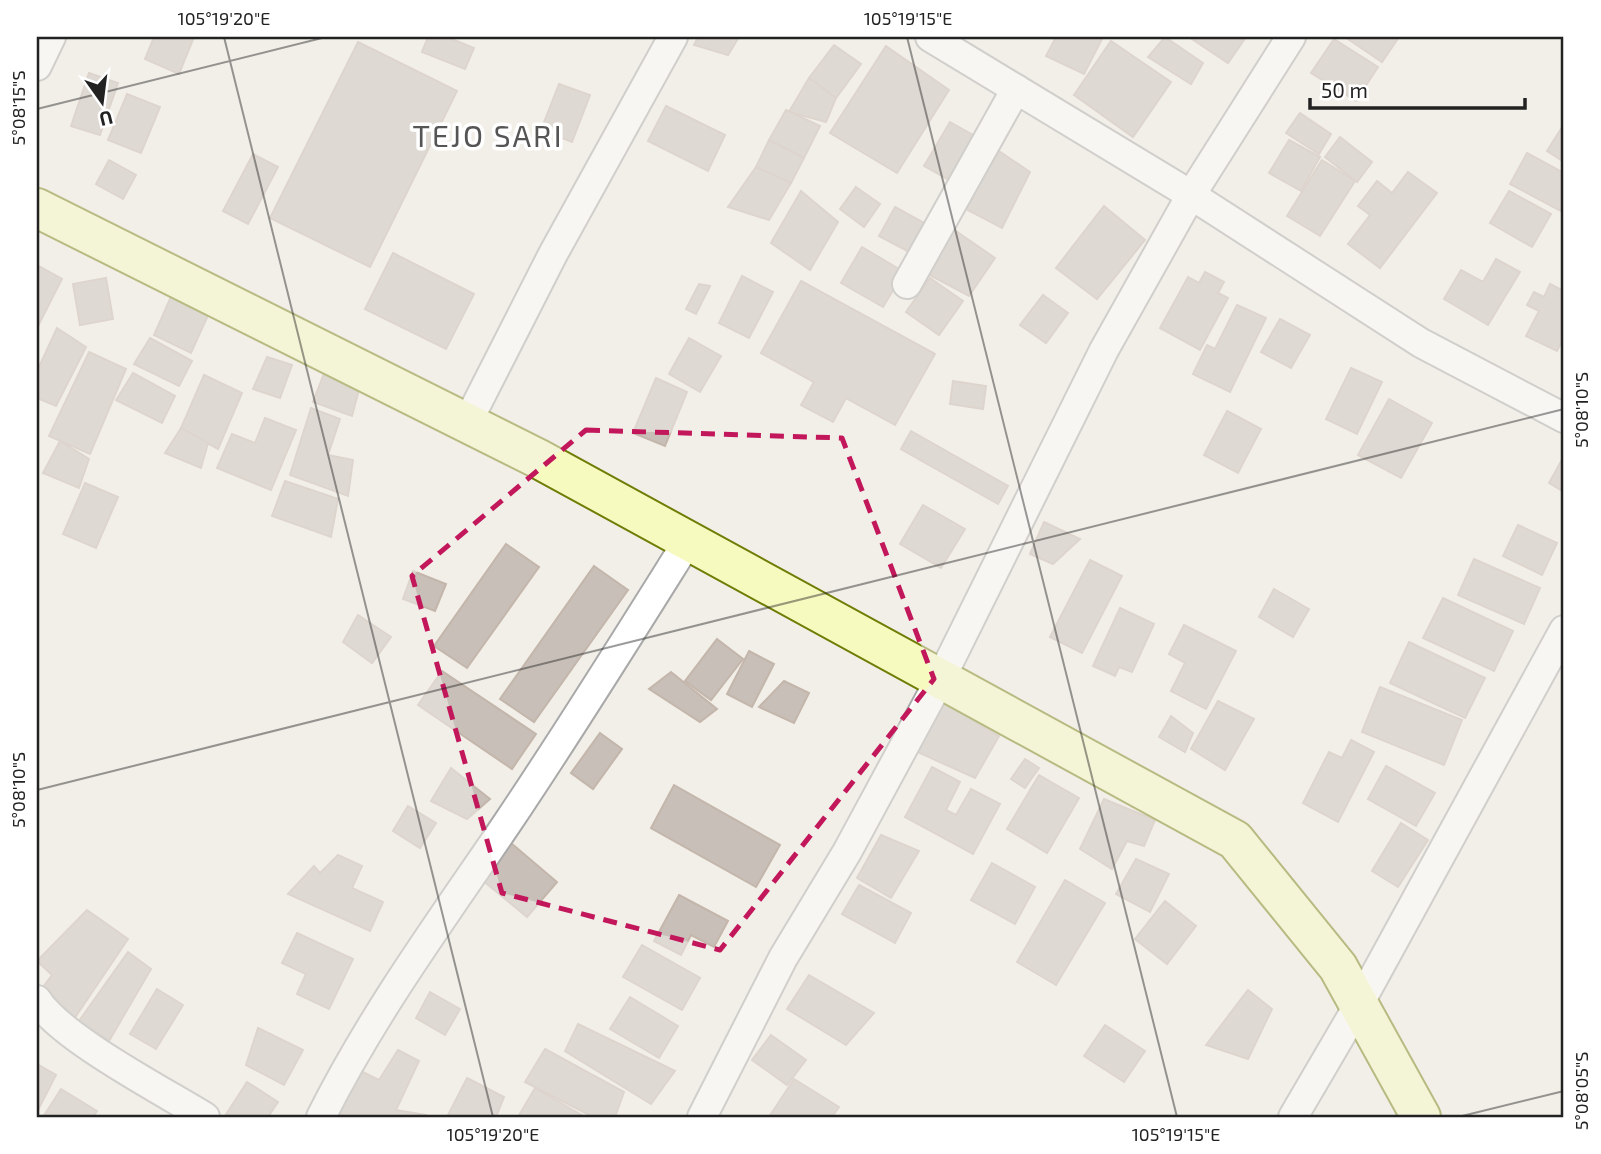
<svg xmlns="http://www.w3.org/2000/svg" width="1601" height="1154" font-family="'Exo 2',sans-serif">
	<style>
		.building { fill: #c7bfb8; stroke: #c4b6ab; stroke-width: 2 }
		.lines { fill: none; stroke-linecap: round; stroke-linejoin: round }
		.street-casing { stroke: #a9a9a9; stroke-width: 32 }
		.secondary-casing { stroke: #707d05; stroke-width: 42 }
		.street { stroke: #fff; stroke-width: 28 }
		.secondary { stroke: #f7fabf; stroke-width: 38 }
		.marked { fill: none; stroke: #c2185b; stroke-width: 5; stroke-dasharray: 14 9; stroke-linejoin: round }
		.ticks { fill: none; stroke: #222; stroke-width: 2; stroke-opacity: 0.45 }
		.labels { text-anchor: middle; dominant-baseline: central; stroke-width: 7; stroke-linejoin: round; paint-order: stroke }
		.quarter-label { font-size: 30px; letter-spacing: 2px; fill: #555; stroke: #fff }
		.neatline { fill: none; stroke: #222; stroke-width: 2.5 }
		.ticks-label { font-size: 18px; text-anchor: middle; fill: #222 }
	</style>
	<rect width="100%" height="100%" fill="#f2efe9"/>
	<g class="building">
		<path d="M154,37H194L179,74L145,59Z"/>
		<path d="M428,37H447L474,48L465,69L422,52Z"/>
		<path d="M698,37H739L728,55L694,45Z"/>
		<path d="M1056,37H1103L1084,74L1046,56Z"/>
		<path d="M1165,37L1203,63L1191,84L1148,57Z"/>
		<path d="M1189,37H1246L1228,63Z"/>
		<path d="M1345,37H1399L1382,62Z"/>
		<path d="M1334,39L1378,67L1356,101L1311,73Z"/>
		<path d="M1111,41L1171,82L1133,137L1074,95Z"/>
		<path d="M358,42L457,91L370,267L270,218Z"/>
		<path d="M834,45L861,64L836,98L809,78Z"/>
		<path d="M886,46L949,90L897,173L830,133Z"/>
		<path d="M89,73L118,83L100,135L71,126Z"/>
		<path d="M809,78L836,98L826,122L789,112Z"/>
		<path d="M559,84L590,95L572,142L541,130Z"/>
		<path d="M127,94L160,107L141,153L108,140Z"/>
		<path d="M666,106L725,135L708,171L648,141Z"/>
		<path d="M786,110L820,126L804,158L769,140Z"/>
		<path d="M1300,113L1331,134L1319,154L1286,133Z"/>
		<path d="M950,122L975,136L949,180L924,166Z"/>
		<path d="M1564,124V162L1547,151Z"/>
		<path d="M1340,137L1372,162L1357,182L1325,157Z"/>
		<path d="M769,140L804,158L791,183L756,167Z"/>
		<path d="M1289,140L1320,157L1301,191L1269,173Z"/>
		<path d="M993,147L1030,172L1002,228L962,207Z"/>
		<path d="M1527,153L1564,173V204L1561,211L1510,184Z"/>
		<path d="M253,154L278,167L248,224L223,211Z"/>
		<path d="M109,160L136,175L123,199L96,184Z"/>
		<path d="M1322,160L1355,181L1320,236L1287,216Z"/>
		<path d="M756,167L791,183L769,220L728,207Z"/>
		<path d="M1408,172L1437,193L1380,268L1348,244L1370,215L1358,206L1377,181L1392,193Z"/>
		<path d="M856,187L880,204L864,227L840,209Z"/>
		<path d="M801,191L838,222L810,270L771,243Z"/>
		<path d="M1509,191L1551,214L1532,247L1490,223Z"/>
		<path d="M1104,206L1145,240L1097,299L1056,268Z"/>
		<path d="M895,207L924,223L909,252L879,236Z"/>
		<path d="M953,229L995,258L969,296L926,273Z"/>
		<path d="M862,247L904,272L883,307L841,283Z"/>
		<path d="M393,253L474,294L446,349L365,309Z"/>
		<path d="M1496,259L1520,272L1488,325L1444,299L1461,270L1483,282Z"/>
		<path d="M37,265L62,279L37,328Z"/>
		<path d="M1205,272L1224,282L1218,293L1228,298L1200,350L1160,328L1188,277L1199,283Z"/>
		<path d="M742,276L773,292L749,338L719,323Z"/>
		<path d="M106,278L113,319L80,325L73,284Z"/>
		<path d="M930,278L963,301L939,335L906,312Z"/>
		<path d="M801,281L935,354L895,425L846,398L833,422L801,405L814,382L761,353Z"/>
		<path d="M699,284L710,286L696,314L686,309Z"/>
		<path d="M1550,284L1564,291V337L1557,351L1526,336L1539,311L1527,305L1534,292L1544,297Z"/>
		<path d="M173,292L210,311L191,353L154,335Z"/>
		<path d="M1043,295L1068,313L1046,343L1020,325Z"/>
		<path d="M1237,305L1266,318L1230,392L1193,374L1207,345L1215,349Z"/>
		<path d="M1280,319L1310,335L1291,368L1261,352Z"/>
		<path d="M57,328L86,347L56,406L37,398V371Z"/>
		<path d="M150,338L192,361L179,386L134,364Z"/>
		<path d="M689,338L721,356L700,392L669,374Z"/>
		<path d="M89,352L126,369L90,454L49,436Z"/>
		<path d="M267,357L292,365L280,398L253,389Z"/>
		<path d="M327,366L360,386L352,416L313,402Z"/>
		<path d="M1351,368L1382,382L1357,434L1326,419Z"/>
		<path d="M133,373L175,396L162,423L116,400Z"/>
		<path d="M204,375L242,393L218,449L181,428Z"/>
		<path d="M656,378L687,392L665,446L633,433Z"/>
		<path d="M953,381L986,386L983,409L950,404Z"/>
		<path d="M1389,399L1432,423L1401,478L1358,455Z"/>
		<path d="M311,408L340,419L328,455L353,460L348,496L290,475Z"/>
		<path d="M1227,411L1261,429L1238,473L1204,455Z"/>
		<path d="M265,418L296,430L271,490L217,468L232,434L255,443Z"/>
		<path d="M181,428L208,443L201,468L165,453Z"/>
		<path d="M911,431L1008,486L998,504L901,449Z"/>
		<path d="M60,441L89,459L79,488L43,473Z"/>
		<path d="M1564,456V492L1549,483Z"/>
		<path d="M285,481L338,499L331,537L272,516Z"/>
		<path d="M85,483L118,497L96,548L63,534Z"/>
		<path d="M923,505L965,529L941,568L900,544Z"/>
		<path d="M1044,522L1080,539L1053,564L1030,554Z"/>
		<path d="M1518,525L1557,543L1542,575L1503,556Z"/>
		<path d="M506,544L539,567L467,668L434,646Z"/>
		<path d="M1474,559L1540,588L1524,624L1458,595Z"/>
		<path d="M1090,560L1122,576L1082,653L1050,637Z"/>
		<path d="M594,566L628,590L534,722L500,699Z"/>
		<path d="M413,571L446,584L435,611L403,599Z"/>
		<path d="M1274,589L1309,609L1293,637L1259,617Z"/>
		<path d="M1443,598L1513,631L1494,671L1423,638Z"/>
		<path d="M1120,608L1154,624L1132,672L1119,667L1115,676L1093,666Z"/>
		<path d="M358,615L391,637L372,663L343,642Z"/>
		<path d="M1184,625L1236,651L1206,709L1171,691L1185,663L1169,654Z"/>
		<path d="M717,639L743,659L711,700L685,681Z"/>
		<path d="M1409,642L1485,678L1465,718L1390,683Z"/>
		<path d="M749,651L774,664L752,707L727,694Z"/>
		<path d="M442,671L536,734L512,769L418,705Z"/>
		<path d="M671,672L717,709L700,722L649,689Z"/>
		<path d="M784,681L809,693L794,723L759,707Z"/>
		<path d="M1380,687L1462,720L1444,765L1362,732Z"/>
		<path d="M939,700L999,736L975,778L911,749Z"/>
		<path d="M1218,701L1254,719L1225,770L1191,749Z"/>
		<path d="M1171,716L1193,733L1185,752L1159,737Z"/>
		<path d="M600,733L622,749L593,789L571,773Z"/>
		<path d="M1351,740L1374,752L1338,822L1303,803L1329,752L1342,758Z"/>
		<path d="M1025,759L1039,768L1025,788L1011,779Z"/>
		<path d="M1386,766L1435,793L1416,826L1368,799Z"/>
		<path d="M932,767L960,782L946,810L956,815L971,789L1000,804L973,854L905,817Z"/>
		<path d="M451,768L490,799L467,819L431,801Z"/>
		<path d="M1039,775L1079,798L1047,853L1007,829Z"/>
		<path d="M674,785L780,845L756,887L651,828Z"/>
		<path d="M1104,799L1155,820L1144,846L1127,841L1112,869L1080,849Z"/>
		<path d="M408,806L436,823L420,848L393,831Z"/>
		<path d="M1401,823L1428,840L1398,887L1372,871Z"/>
		<path d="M881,835L919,851L891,898L857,878Z"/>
		<path d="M511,843L557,882L527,917L481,879Z"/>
		<path d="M338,855L362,866L352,888L383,902L370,931L288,894L314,866L320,873Z"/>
		<path d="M1136,859L1169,874L1150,912L1116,894Z"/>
		<path d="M992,863L1035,887L1015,924L971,900Z"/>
		<path d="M1065,880L1105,903L1056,985L1017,962Z"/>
		<path d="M859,885L911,913L895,943L842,914Z"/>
		<path d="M679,895L728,921L714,947L691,935L681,955L654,941Z"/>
		<path d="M1165,901L1196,926L1167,964L1135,939Z"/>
		<path d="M87,910L128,939L72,1022L40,991L52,975L37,961Z"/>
		<path d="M297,933L353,959L329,1009L297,994L306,974L282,963Z"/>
		<path d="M642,945L700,978L682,1010L623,977Z"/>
		<path d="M128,952L151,969L109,1041L79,1021Z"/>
		<path d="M809,975L874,1013L846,1045L787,1009Z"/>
		<path d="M157,989L183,1005L156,1049L130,1034Z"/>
		<path d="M1248,990L1272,1009L1248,1059L1206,1045Z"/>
		<path d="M430,992L460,1009L445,1035L416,1018Z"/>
		<path d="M630,997L678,1026L659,1058L610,1029Z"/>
		<path d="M578,1024L675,1071L651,1104L565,1051Z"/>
		<path d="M1105,1025L1145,1051L1124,1082L1084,1056Z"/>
		<path d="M258,1028L303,1050L284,1085L246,1065Z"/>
		<path d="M771,1035L806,1060L787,1085L752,1060Z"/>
		<path d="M545,1049L624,1092L615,1117H593L525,1082Z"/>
		<path d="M398,1050L419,1061L396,1110L426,1115L425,1117H347L338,1112L357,1069L379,1080Z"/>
		<path d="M37,1064L56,1075L37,1112Z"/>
		<path d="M467,1078L504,1097L496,1117H447Z"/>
		<path d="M794,1079L839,1107L832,1117H769Z"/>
		<path d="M247,1082L278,1102L268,1117L225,1116Z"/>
		<path d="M535,1088L585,1117H518Z"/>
		<path d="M61,1089L97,1111L93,1117H43Z"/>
	</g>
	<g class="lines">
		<g class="street-casing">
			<g id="street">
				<path d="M930,37L1191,195L1421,343L1564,418"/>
				<path d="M37,66L51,37"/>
				<path d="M907,284L1016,89"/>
				<path d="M467,423L553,254L673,37"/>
				<path d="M37,1000C61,1038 163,1091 205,1117"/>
				<path d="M321,1117C373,1013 443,918 508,822C570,730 629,635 688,541"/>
				<path d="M702,1117L783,958L847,852L941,678L1104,350L1191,195L1291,37"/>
				<path d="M1293,1117L1358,1006L1564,630"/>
			</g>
		</g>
		<g class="secondary-casing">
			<path id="secondary" d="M37,208L537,458L1235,840L1338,967L1421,1117"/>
		</g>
		<use href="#street" class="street"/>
		<use href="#secondary" class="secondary"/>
	</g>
	<path d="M0 0H1601V1154H0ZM586,430L842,438L934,679L720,950L502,893L412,576Z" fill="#f2efe9" fill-opacity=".55" fill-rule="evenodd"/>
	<path class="marked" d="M586,430L842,438L934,679L720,950L502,893L412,576Z"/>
	<path class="ticks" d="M224,37L493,1117M907,37L1177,1117M37,109L326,37M37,790L1564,409M1458,1117L1564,1091"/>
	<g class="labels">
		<g class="quarter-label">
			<text x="488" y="135">TEJO SARI</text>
		</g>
	</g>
	<rect width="1601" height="1154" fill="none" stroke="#ffffff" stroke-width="77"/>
	<g transform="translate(102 102) rotate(166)" stroke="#ffffff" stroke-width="5" paint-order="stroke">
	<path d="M0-5L12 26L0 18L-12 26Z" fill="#222222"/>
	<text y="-10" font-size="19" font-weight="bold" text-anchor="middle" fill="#222222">U</text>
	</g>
	<path d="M1310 98v10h215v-10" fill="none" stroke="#222222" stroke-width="3.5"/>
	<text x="1321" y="98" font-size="21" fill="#222222" stroke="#ffffff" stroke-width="5" paint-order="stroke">50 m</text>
	<rect x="38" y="38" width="1524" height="1078" class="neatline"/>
	<g class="ticks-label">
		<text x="224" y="25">105°19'20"E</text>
		<text x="908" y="25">105°19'15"E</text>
		<text transform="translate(19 108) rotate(-90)" y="6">5°08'15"S</text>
		<text transform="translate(1582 410) rotate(-90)" y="6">5°08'10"S</text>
		<text transform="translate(19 790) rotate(-90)" y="6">5°08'10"S</text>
		<text transform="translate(1582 1091) rotate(-90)" y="6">5°08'05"S</text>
		<text x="493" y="1141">105°19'20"E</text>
		<text x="1176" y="1141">105°19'15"E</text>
	</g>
</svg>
